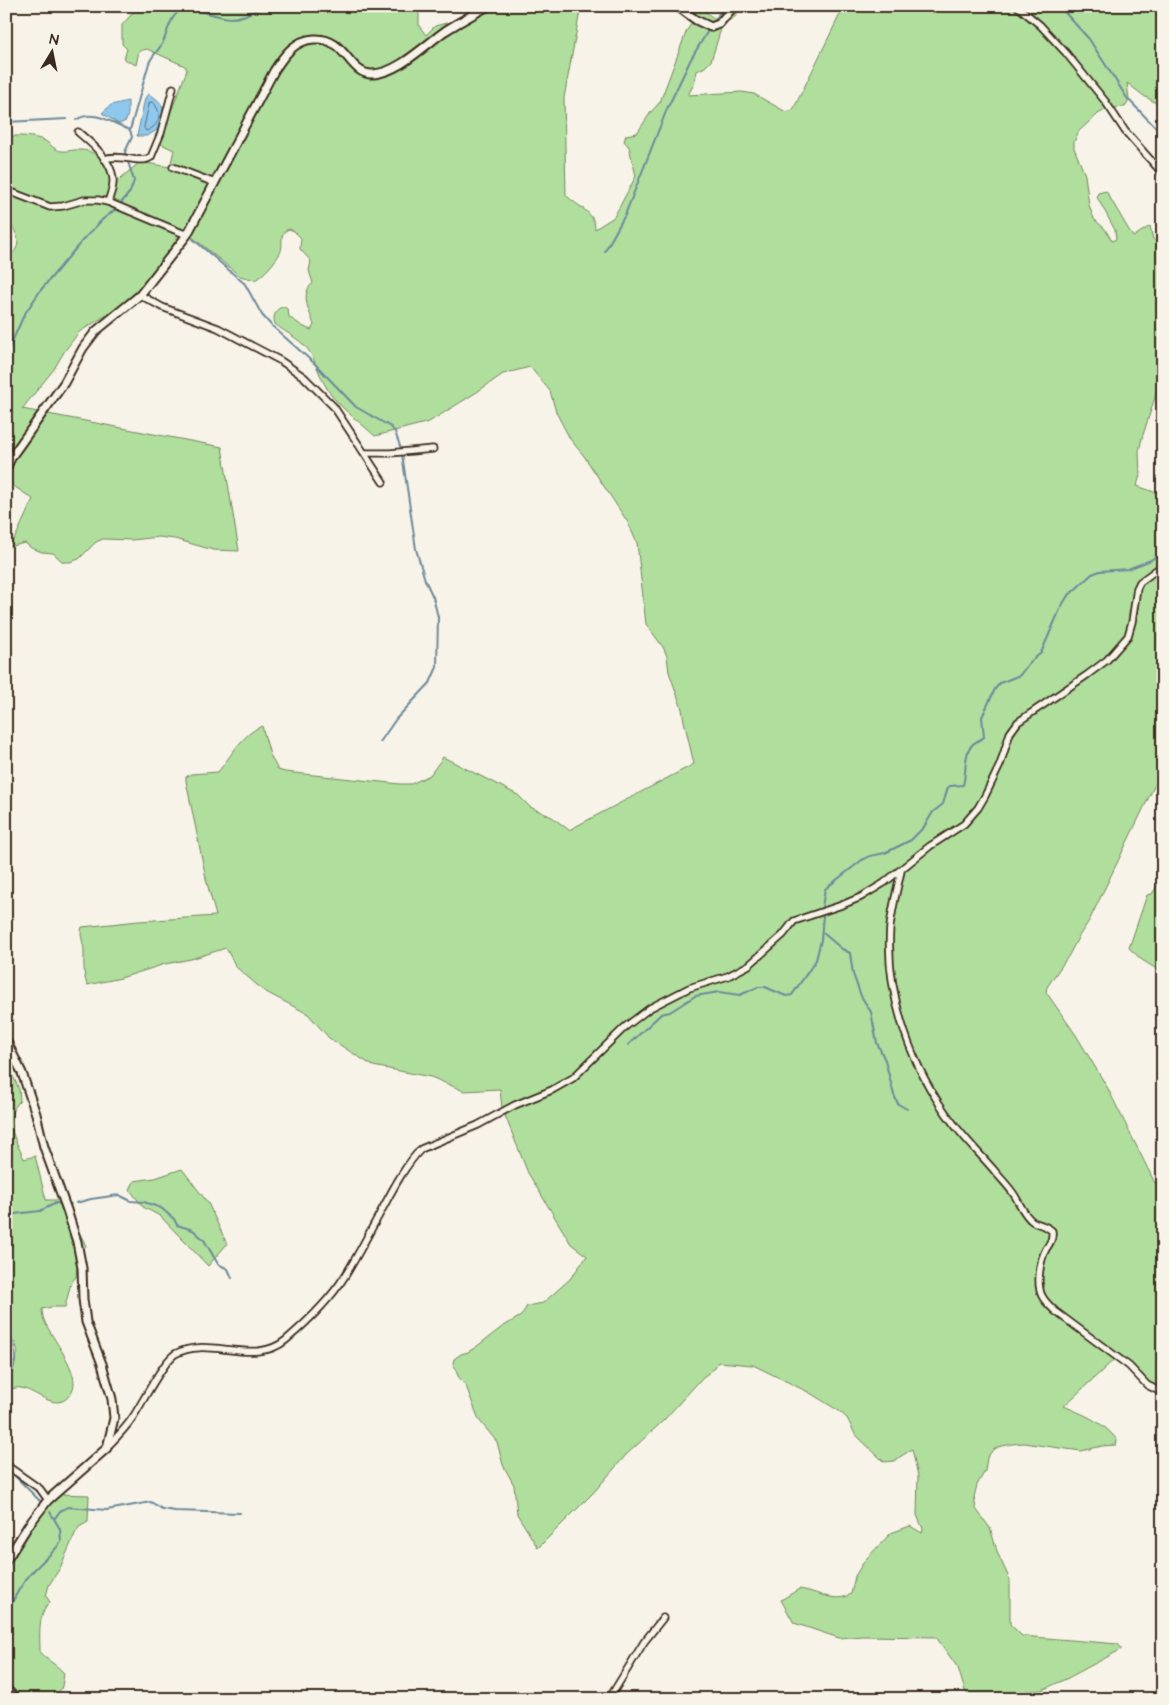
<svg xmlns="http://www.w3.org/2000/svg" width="1169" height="1705" font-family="'Architects Daughter',sans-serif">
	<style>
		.green { fill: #afde9d; stroke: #75845e }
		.water { fill: #8ec8ed; stroke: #6d899a }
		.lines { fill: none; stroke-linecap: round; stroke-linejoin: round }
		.shore { stroke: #5c6971; stroke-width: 1 }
		.stream { stroke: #6d899a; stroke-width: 2 }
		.minor-casing { stroke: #3b2a1e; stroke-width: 9 }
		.tertiary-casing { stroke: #3b2a1e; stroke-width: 11 }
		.minor { stroke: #f7f3e8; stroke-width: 5.5 }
		.tertiary { stroke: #f7f3e8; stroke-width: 7 }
	</style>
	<rect width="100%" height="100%" fill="#f7f3e8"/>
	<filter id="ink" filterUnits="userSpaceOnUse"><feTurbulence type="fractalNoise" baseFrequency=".02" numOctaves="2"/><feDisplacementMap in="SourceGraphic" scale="10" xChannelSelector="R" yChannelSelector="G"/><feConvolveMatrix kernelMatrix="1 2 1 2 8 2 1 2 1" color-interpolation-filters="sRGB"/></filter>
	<g filter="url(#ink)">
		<g class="green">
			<path d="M146,6H419V26L426,35L435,26L454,21L480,6H581L564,98L566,195C576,206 595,211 595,229L614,217L636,176L629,147L624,141L626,135L637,133L651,112L660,102L687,30L693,21L694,13L690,6H699L712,17L716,18L722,6H739L736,16L724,24L721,29L711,61L705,67L697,71L694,84L688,95L742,92L754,94L786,112L793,110L844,6H1163V107L1144,96L1127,83L1129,99L1125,107L1109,108L1098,114L1079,131L1074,142V148L1085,175L1089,205L1094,219L1105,229L1112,241L1116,239L1115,230L1097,197L1098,193L1106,191L1133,237L1150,226L1153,239L1163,247V364L1157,391L1142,438L1139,451L1140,475L1137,486L1163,495V768L1089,921L1079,936L1069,955L1047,987L1046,992L1076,1035L1107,1087L1155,1183L1163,1179V1390L1154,1389L1142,1374L1119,1355L1064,1406C1084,1415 1104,1422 1117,1440L1116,1445L1102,1446L1081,1451L1024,1443L1012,1444L998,1447L992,1451L987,1458L985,1471L977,1485L974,1497L976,1509L990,1528L998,1554L1010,1580V1624L1022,1636L1118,1644L1122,1649L1068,1678L1042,1690L1026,1691L1006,1699H972L965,1691L958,1668L936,1637L862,1636L839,1638L794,1623L781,1600L799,1589C816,1591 835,1604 851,1594L855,1576L865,1560L891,1533L910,1526L922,1533L923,1529L917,1515L918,1476L912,1449L894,1461L884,1462L855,1434L847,1418L839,1411L810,1393L753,1365L718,1362L714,1369L703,1377L663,1421L626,1455L594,1492L538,1548L517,1514L514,1485L503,1465L497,1442L479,1420L466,1386L458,1376L453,1363L454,1359L461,1354L468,1352L476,1347L502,1327L521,1316L527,1306L543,1303L570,1279L587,1256L571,1244L528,1173L502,1108L500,1089L464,1091L431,1077L373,1066L329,1038L308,1014L264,991L236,967L226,948L191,959L165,964L121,978L87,985C83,973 84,964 84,952C84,943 79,935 82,927L139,921L216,916L207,883L186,781V777L191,774L218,772C231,756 242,734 262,726L270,755L278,770L285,772L400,784H411L430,775L443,757L518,795L530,807L552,817L569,830L694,764L684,721L682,709L669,672L667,656L663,647L646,624L637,543L627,521L584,456L570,439L556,412L550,391L530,367L503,374L477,392L429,422L375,436C361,423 344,411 332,396C322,383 318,368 311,354C303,340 287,334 275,324C272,317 276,306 285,307L288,310L289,317L302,326L311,330L314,325C310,311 299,295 313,283L309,271L311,261L300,249L301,238L294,231L289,229C277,234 285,244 280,253C275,262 264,275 255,280L240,276L191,236L174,259L146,291L79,332L64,352L54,369L22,409L222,447L239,551L213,550L175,539L159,537L132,540L103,539L96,542L79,559L70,562H63L53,553L42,552L31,548L25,543L8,547L16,536L33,499L6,481V260C18,249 22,243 13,228L6,226V136C19,136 33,135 45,141C51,144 54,150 61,151C67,152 74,149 80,150C98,150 107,165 110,180L115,183L140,162L170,167L174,150L159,143L187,70L185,66L147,49L139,51L136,65L124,59L127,49L122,44V25L137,8Z"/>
			<path d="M1163,876V973L1142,960L1129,948L1147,895L1152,894Z"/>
			<path d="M6,1061L19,1089L20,1101C1,1118 16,1140 24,1159L35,1156L46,1200H64L86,1246L78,1255L76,1277L71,1283L65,1307H52L42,1309C42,1313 43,1317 44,1320C51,1338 82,1373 72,1391C59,1416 38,1391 21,1388C17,1387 11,1389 6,1391C6,1384 7,1377 8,1370C10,1365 13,1363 15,1360C21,1349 15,1341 6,1335V1166L9,1156L6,1144Z"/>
			<path d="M182,1169L208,1203L227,1244L208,1266L160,1216L143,1207L130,1190L134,1181L155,1178Z"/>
			<path d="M59,1494L89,1495L88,1522L79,1527L75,1534L60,1568L49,1585L46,1596L50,1602C37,1616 40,1635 40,1653C47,1660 57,1665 64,1673C63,1678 63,1685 61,1689C51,1705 22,1699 6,1699V1563L43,1511L54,1497Z"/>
		</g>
		<g class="water">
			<path d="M148,94C167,103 165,112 159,129L147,136H137L145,98Z"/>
			<path d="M128,101V114L126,121L119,124L102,113L111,105Z"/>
		</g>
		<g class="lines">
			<path class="shore" d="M150,102H153C163,113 160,126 146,131L144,128Z"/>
			<g class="stream">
				<path d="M1059,6L1089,39L1127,98L1163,135"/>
				<path d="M716,20L725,6"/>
				<path d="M76,120C93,108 114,124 130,130"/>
				<path d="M6,122L67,119"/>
				<path d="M115,209L134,216"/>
				<path d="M193,239L245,284L262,315L271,325L315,364L356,407L391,427L395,432L401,449"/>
				<path d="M605,251L625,215L667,109L691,59L709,29"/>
				<path d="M6,355L24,315L40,291L82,241L103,219L116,209L130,192L134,181L125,152L132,137L130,130L149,63C152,56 158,51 162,44C167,35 168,24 175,15C185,2 217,18 231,18C243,18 253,11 264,6"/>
				<path d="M380,742L396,719L430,683L437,667L438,617L433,597L425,580L416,549L402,454"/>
				<path d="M822,907L825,889L862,860L870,856L885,853L911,840L924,827L933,812L943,804L948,787L950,786L963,785C967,772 963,754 973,744C976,741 981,740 984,737L982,717L995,689L1000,683L1020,675L1029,663L1041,653L1061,607L1067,597L1092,574L1100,571L1128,569L1151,560L1163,551"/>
				<path d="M822,932L842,949L850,953L853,974L861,996L871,1012L877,1043L885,1060L894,1095L898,1104L907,1109"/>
				<path d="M628,1045L661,1014L670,1012L695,996L719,992L740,995L758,987H765L786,996L792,995L816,960L821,940L823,915"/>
				<path d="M76,1203L91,1199L119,1195L131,1201L144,1202L161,1208L174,1219L177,1225L193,1230L204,1240L218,1264L228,1269L232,1278"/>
				<path d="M6,1215L40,1211L56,1203L71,1204"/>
				<path d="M6,1321C14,1347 22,1359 6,1384"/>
				<path d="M12,1473L42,1503"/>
				<path d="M55,1518L60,1511L68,1507L107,1510L151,1502L162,1509L175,1511L240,1513"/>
				<path d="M6,1618C13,1597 23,1580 39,1565C46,1558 55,1551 61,1542L60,1529L50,1512"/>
				<path d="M6,1641V1647"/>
			</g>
			<g class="minor-casing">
				<g id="minor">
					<path d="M1017,6L1040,25L1066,53L1105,101L1125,131L1163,174"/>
					<path d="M78,132C91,143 112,160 113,179C114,187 110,195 108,202"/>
					<path d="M104,159C120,153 140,165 151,157L161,133L173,88"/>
					<path d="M173,167L215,183"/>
					<path d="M6,190L50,207L63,206L84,200H98L108,202L187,235"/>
					<path d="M140,295L162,307L218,328L281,361L304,377L334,407L383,482"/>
					<path d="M365,453H390L433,449"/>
					<path d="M901,871C897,890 892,908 890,927C885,995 912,1070 953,1123C965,1139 980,1154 993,1169C1000,1178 1009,1186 1015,1196C1020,1204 1024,1215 1032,1221C1038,1225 1046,1225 1052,1231C1053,1239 1050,1243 1046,1249C1040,1260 1036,1284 1042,1296C1045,1302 1050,1306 1055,1311L1129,1366L1147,1385L1163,1393"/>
					<path d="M108,1446C117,1437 126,1428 133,1417C143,1402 162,1363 175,1354C208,1335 254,1367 286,1340C307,1322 330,1300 345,1276C355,1260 364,1243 373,1226C388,1200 400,1171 421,1149L478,1125L515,1105L552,1090L573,1078L625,1027L650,1008L689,988L728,976L749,965L783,935L794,921L842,905L861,897L884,883L930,846L964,824L978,808L985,796L1000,765L1010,733L1018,722L1087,675L1107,660L1128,636L1132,622L1137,588L1140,582L1163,565"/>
					<path d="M6,1465L40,1489L48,1500"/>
					<path d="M609,1699L644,1642L663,1618"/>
				</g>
			</g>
			<g class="tertiary-casing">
				<g id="tertiary">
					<path d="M677,6L696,20L711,27L719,24L734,6"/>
					<path d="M6,469L12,456L64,383L83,348L96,331L140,295L187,235L274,71C284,55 295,40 314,39C347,37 348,75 373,74C398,73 425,45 445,31C459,22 474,14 488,6"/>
					<path d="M6,1040L22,1073L36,1114L44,1147L67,1210L77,1242L82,1268L83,1299L86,1322L102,1364L112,1399L114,1418L107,1448L48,1500L28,1526L6,1561"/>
					<path d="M6,1689L17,1699"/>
				</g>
			</g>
			<use href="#minor" class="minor"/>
			<use href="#tertiary" class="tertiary"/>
		</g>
	</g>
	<rect width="1169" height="1705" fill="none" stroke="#f7f3e8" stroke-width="25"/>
	<rect x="12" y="12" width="1144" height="1680" fill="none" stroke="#3b2a1e" stroke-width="2" filter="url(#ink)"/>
	<g transform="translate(52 52) rotate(10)" stroke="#f7f3e8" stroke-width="4" paint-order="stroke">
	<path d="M0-4L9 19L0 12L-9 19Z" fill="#3b2a1e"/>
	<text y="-8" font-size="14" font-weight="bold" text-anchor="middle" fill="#3b2a1e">N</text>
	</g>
</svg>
